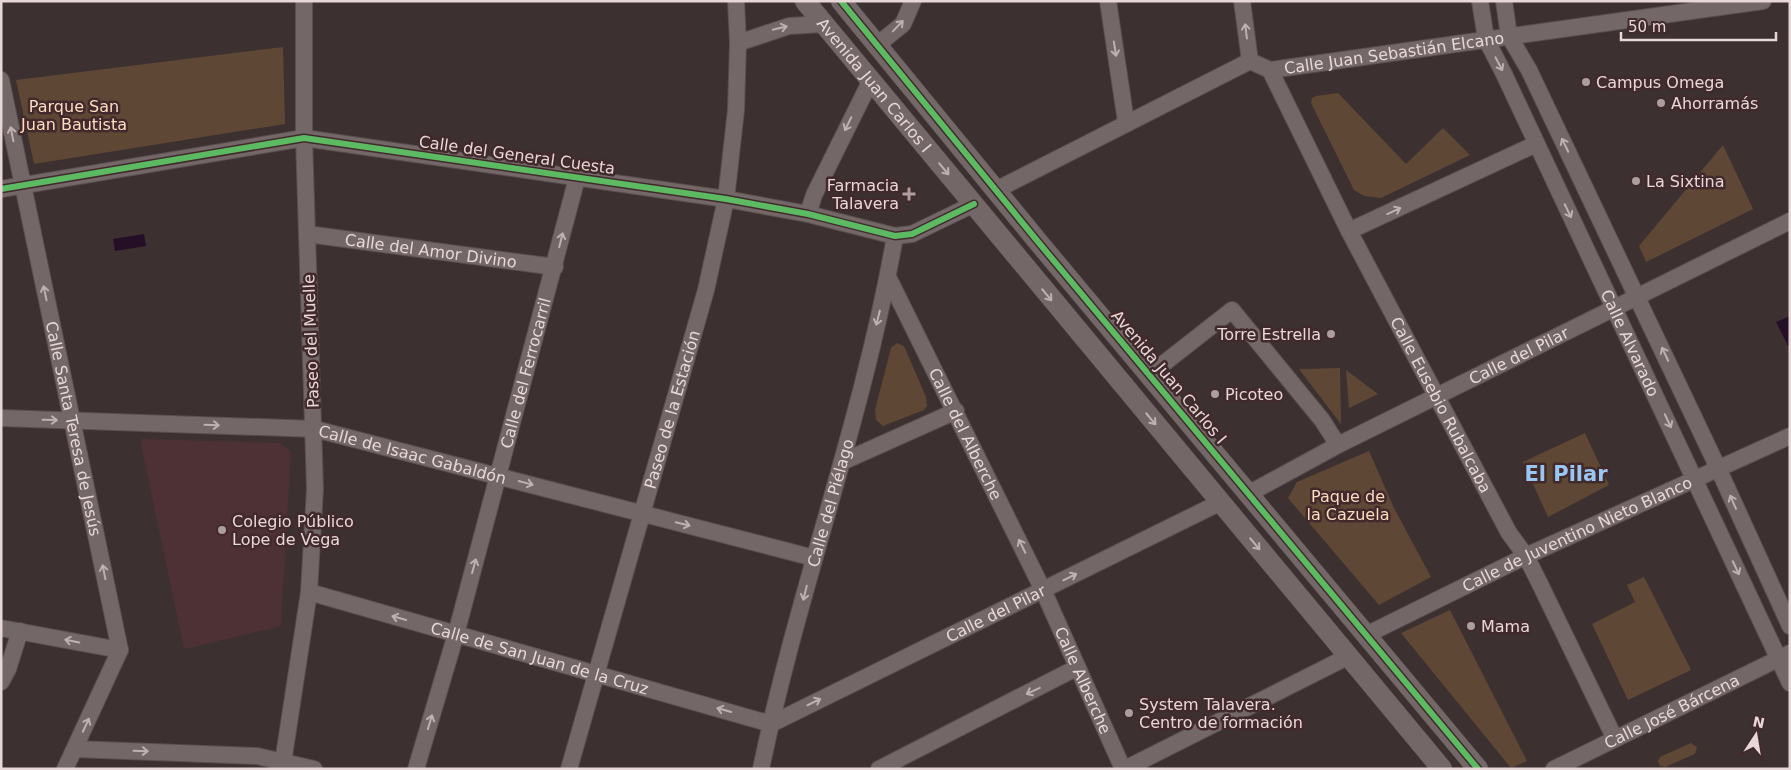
<svg xmlns="http://www.w3.org/2000/svg" width="1791" height="770" font-family="'DejaVu Sans',sans-serif">
	<style>
		.built { fill: #4e3134 }
		.green { fill: #5f4735 }
		.water { fill: #250f27 }
		.lines { fill: none; stroke-linecap: round; stroke-linejoin: round }
		.minor-casing { stroke: #5a4e4f; stroke-width: 18 }
		.tertiary-casing { stroke: #5a4e4f; stroke-width: 21 }
		.minor { stroke: #736768; stroke-width: 16 }
		.tertiary { stroke: #736768; stroke-width: 20 }
		.cycleway-casing { stroke: #422a2c; stroke-width: 9 }
		.cycleway { stroke: #5cba63; stroke-width: 6 }
		.oneway { stroke: #bfb0b1 }
		.poi-dot { fill: #ac9d9e; stroke: #422a2c; stroke-width: 2 }
		.labels { text-anchor: middle; dominant-baseline: central; stroke-width: 5; stroke-linejoin: round; paint-order: stroke }
		.street-label { font-size: 16px; fill: #e8d7d8; stroke: #422a2c }
		.poi-label { font-size: 16px; fill: #e8d7d8; stroke: #422a2c; text-anchor: start }
		.park-label { font-size: 16px; fill: #fedcbf; stroke: #422a2c }
		.district-label { font-size: 21px; font-weight: bold; fill: #99c6f3; stroke: #422a2c }
	</style>
	<rect width="100%" height="100%" fill="#3c3031"/>
	<path class="built" d="M140,439L280,443L291,452L281,626L184,649Z"/>
	<g class="green">
		<path d="M283,47L285,124L34,164L16,80Z"/>
		<path d="M1338,93L1406,164L1443,128L1470,155L1381,198L1364,196L1354,190L1311,103L1312,98L1316,96Z"/>
		<path d="M1723,145L1753,209L1646,262L1639,246Z"/>
		<path d="M897,343L904,346L926,397L927,406L924,410L883,426L876,420L875,410L891,348Z"/>
		<path d="M1340,368L1341,424L1299,369Z"/>
		<path d="M1346,370L1378,394L1349,408Z"/>
		<path d="M1585,433L1609,485L1548,517L1523,462Z"/>
		<path d="M1369,451L1394,508L1431,577L1379,605L1288,498L1297,482Z"/>
		<path d="M1644,577L1691,670L1628,700L1592,624L1635,602L1627,585Z"/>
		<path d="M1450,610L1527,761L1511,768L1401,633Z"/>
		<path d="M1691,743L1697,747L1695,754L1665,767L1660,766L1658,761L1660,757Z"/>
	</g>
	<g class="water">
		<path d="M144,234L146,246L115,251L113,239Z"/>
		<path d="M1790,316V345L1788,346L1776,322Z"/>
	</g>
	<g class="lines">
		<g class="minor-casing">
			<g id="minor">
				<path d="M1108,1L1126,122"/>
				<path d="M1242,1L1250,61"/>
				<path id="s1" d="M1480,1L1486,39L1504,74L1790,683"/>
				<path d="M1504,1L1509,36L1529,70L1718,468L1790,626"/>
				<path d="M738,43L789,26L823,24"/>
				<path d="M876,46L903,24L913,1"/>
				<path id="s2" d="M1270,70L1349,231L1509,533L1526,556L1540,584L1615,739"/>
				<path id="s3" d="M1,80L120,650L65,769"/>
				<path d="M1,189L304,138L726,199L808,214L895,236L912,234L974,204"/>
				<path id="s4" d="M996,190L1250,61L1270,70L1763,1"/>
				<path d="M808,214L814,195L871,80"/>
				<path d="M1349,231L1536,144"/>
				<path id="s5" d="M307,234L555,267"/>
				<path id="s6" d="M888,277L1043,590L1123,769"/>
				<path d="M1149,375L1232,310L1322,420L1338,445"/>
				<path id="s7" d="M1,418L315,429L814,558"/>
				<path d="M842,462L956,411"/>
				<path id="s8" d="M1248,494L1338,445L1790,221"/>
				<path id="s9" d="M309,592L771,724L1221,502"/>
				<path d="M1,628L120,650"/>
				<path id="s10" d="M1366,635L1526,556L1790,436"/>
				<path d="M1,682L8,669L20,631"/>
				<path d="M75,749L257,756L314,769"/>
				<path d="M282,769L309,592L315,489L304,138V1"/>
				<path id="s11" d="M416,769L456,634L577,178"/>
				<path id="s12" d="M569,769L706,290L726,199L736,110L738,43L736,1"/>
				<path id="s13" d="M761,769C798,589 864,417 895,236"/>
				<path d="M879,769L1076,668"/>
				<path d="M1125,769L1349,656"/>
				<path id="s14" d="M1554,769L1790,653"/>
			</g>
		</g>
		<g class="tertiary-casing">
			<g id="tertiary">
				<path id="s15" d="M805,1L1442,769"/>
				<path d="M841,1L1039,243L1478,769"/>
			</g>
		</g>
		<use href="#minor" class="minor"/>
		<use href="#tertiary" class="tertiary"/>
		<g class="cycleway-casing">
			<g id="cycleway">
				<path d="M841,1L1039,243L1478,769"/>
				<path d="M1,189L304,138L726,199L808,214L895,236L912,234L974,204"/>
			</g>
		</g>
		<use href="#cycleway" class="cycleway"/>
	</g>
	<defs><path id="oneway-shaft" d="M-6 0H5M1.5-3L5.5 0L1.5 3" fill="none" stroke-width="1.6" stroke-linecap="round" stroke-linejoin="round" transform="scale(1.25)"/></defs>
	<g class="oneway">
		<use href="#oneway-shaft" transform="translate(898 26) rotate(-46)"/>
		<use href="#oneway-shaft" transform="translate(780 28) rotate(-14)"/>
		<use href="#oneway-shaft" transform="translate(1246 31) rotate(-97)"/>
		<use href="#oneway-shaft" transform="translate(1115 49) rotate(81)"/>
		<use href="#oneway-shaft" transform="translate(1499 64) rotate(62)"/>
		<use href="#oneway-shaft" transform="translate(848 124) rotate(116)"/>
		<use href="#oneway-shaft" transform="translate(12 134) rotate(-101)"/>
		<use href="#oneway-shaft" transform="translate(1565 145) rotate(-116)"/>
		<use href="#oneway-shaft" transform="translate(944 169) rotate(50)"/>
		<use href="#oneway-shaft" transform="translate(1394 211) rotate(-25)"/>
		<use href="#oneway-shaft" transform="translate(1568 211) rotate(64)"/>
		<use href="#oneway-shaft" transform="translate(561 240) rotate(-76)"/>
		<use href="#oneway-shaft" transform="translate(45 293) rotate(-102)"/>
		<use href="#oneway-shaft" transform="translate(1047 295) rotate(50)"/>
		<use href="#oneway-shaft" transform="translate(878 318) rotate(104)"/>
		<use href="#oneway-shaft" transform="translate(1665 354) rotate(-115)"/>
		<use href="#oneway-shaft" transform="translate(1151 419) rotate(50)"/>
		<use href="#oneway-shaft" transform="translate(50 420) rotate(1)"/>
		<use href="#oneway-shaft" transform="translate(1668 421) rotate(65)"/>
		<use href="#oneway-shaft" transform="translate(212 425) rotate(2)"/>
		<use href="#oneway-shaft" transform="translate(526 483) rotate(15)"/>
		<use href="#oneway-shaft" transform="translate(1733 502) rotate(-114)"/>
		<use href="#oneway-shaft" transform="translate(683 524) rotate(14)"/>
		<use href="#oneway-shaft" transform="translate(1255 544) rotate(50)"/>
		<use href="#oneway-shaft" transform="translate(1022 546) rotate(-116)"/>
		<use href="#oneway-shaft" transform="translate(474 566) rotate(-75)"/>
		<use href="#oneway-shaft" transform="translate(1736 568) rotate(65)"/>
		<use href="#oneway-shaft" transform="translate(104 572) rotate(-101)"/>
		<use href="#oneway-shaft" transform="translate(1070 577) rotate(-26)"/>
		<use href="#oneway-shaft" transform="translate(805 593) rotate(104)"/>
		<use href="#oneway-shaft" transform="translate(399 618) rotate(-164)"/>
		<use href="#oneway-shaft" transform="translate(72 641) rotate(-169)"/>
		<use href="#oneway-shaft" transform="translate(1033 691) rotate(155)"/>
		<use href="#oneway-shaft" transform="translate(814 702) rotate(-26)"/>
		<use href="#oneway-shaft" transform="translate(724 710) rotate(-164)"/>
		<use href="#oneway-shaft" transform="translate(430 722) rotate(-73)"/>
		<use href="#oneway-shaft" transform="translate(86 725) rotate(-65)"/>
		<use href="#oneway-shaft" transform="translate(141 751) rotate(2)"/>
	</g>
	<g class="poi-dot">
		<circle cx="1586" cy="82" r="5"/>
		<circle cx="1661" cy="103" r="5"/>
		<circle cx="1636" cy="181" r="5"/>
		<path d="M906.5 186.5h5v5h5v5h-5v5h-5v-5h-5v-5h5z"/>
		<circle cx="1331" cy="334" r="5"/>
		<circle cx="1215" cy="394" r="5"/>
		<circle cx="222" cy="530" r="5"/>
		<circle cx="1471" cy="626" r="5"/>
		<circle cx="1129" cy="713" r="5"/>
	</g>
	<g class="labels">
		<g class="street-label">
			<text stroke="none"><textPath href="#s4" startOffset="432">Calle Juan Sebastián Elcano</textPath></text>
			<text stroke="none"><textPath href="#s15" startOffset="109">Avenida Juan Carlos I</textPath></text>
			<text transform="translate(517 155) rotate(8)">Calle del General Cuesta</text>
			<text stroke="none"><textPath href="#s5" startOffset="125">Calle del Amor Divino</textPath></text>
			<text transform="translate(311 341) rotate(-92)">Paseo del Muelle</text>
			<text stroke="none"><textPath href="#s1" startOffset="375">Calle Alvarado</textPath></text>
			<text stroke="none"><textPath href="#s8" startOffset="304">Calle del Pilar</textPath></text>
			<text stroke="none"><textPath href="#s11" startOffset="411">Calle del Ferrocarril</textPath></text>
			<text transform="translate(1169 377) rotate(50)">Avenida Juan Carlos I</text>
			<text stroke="none"><textPath href="#s2" startOffset="376">Calle Eusebio Rubalcaba</textPath></text>
			<text stroke="none"><textPath href="#s12" startOffset="374">Paseo de la Estación</textPath></text>
			<text stroke="none"><textPath href="#s3" startOffset="356">Calle Santa Teresa de Jesús</textPath></text>
			<text stroke="none"><textPath href="#s6" startOffset="175">Calle del Alberche</textPath></text>
			<text stroke="none"><textPath href="#s7" startOffset="415">Calle de Isaac Gabaldón</textPath></text>
			<text stroke="none"><textPath href="#s13" startOffset="275">Calle del Piélago</textPath></text>
			<text stroke="none"><textPath href="#s10" startOffset="234">Calle de Juventino Nieto Blanco</textPath></text>
			<text stroke="none"><textPath href="#s9" startOffset="731">Calle del Pilar</textPath></text>
			<text stroke="none"><textPath href="#s9" startOffset="240">Calle de San Juan de la Cruz</textPath></text>
			<text stroke="none"><textPath href="#s6" startOffset="448">Calle Alberche</textPath></text>
			<text stroke="none"><textPath href="#s14" startOffset="131">Calle José Bárcena</textPath></text>
		</g>
		<g class="poi-label">
			<text x="1596" y="82">Campus Omega</text>
			<text x="1671" y="103">Ahorramás</text>
			<text x="1646" y="181">La Sixtina</text>
			<text x="899" y="185" text-anchor="end">Farmacia<tspan x="899" dy="18">Talavera</tspan></text>
			<text x="1321" y="334" text-anchor="end">Torre Estrella</text>
			<text x="1225" y="394">Picoteo</text>
			<text x="232" y="521">Colegio Público<tspan x="232" dy="18">Lope de Vega</tspan></text>
			<text x="1481" y="626">Mama</text>
			<text x="1139" y="704">System Talavera.<tspan x="1139" dy="18">Centro de formación</tspan></text>
		</g>
		<g class="park-label">
			<text x="74" y="106">Parque San<tspan x="74" dy="18">Juan Bautista</tspan></text>
			<text x="1348" y="496">Paque de<tspan x="1348" dy="18">la Cazuela</tspan></text>
		</g>
		<g class="district-label">
			<text x="1566" y="474">El Pilar</text>
		</g>
	</g>
	<rect width="1791" height="770" fill="none" stroke="#e8d7d8" stroke-width="5"/>
	<g transform="translate(1756 735) rotate(12)" stroke="#422a2c" stroke-width="4" paint-order="stroke">
	<path d="M0-4L9 19L0 12L-9 19Z" fill="#e8d7d8"/>
	<text y="-8" font-size="14" font-weight="bold" text-anchor="middle" fill="#e8d7d8">N</text>
	</g>
	<path d="M1621 32v8h155v-8" fill="none" stroke="#e8d7d8" stroke-width="2.5"/>
	<text x="1628" y="32" font-size="15" fill="#e8d7d8" stroke="#422a2c" stroke-width="4" paint-order="stroke">50 m</text>
</svg>
